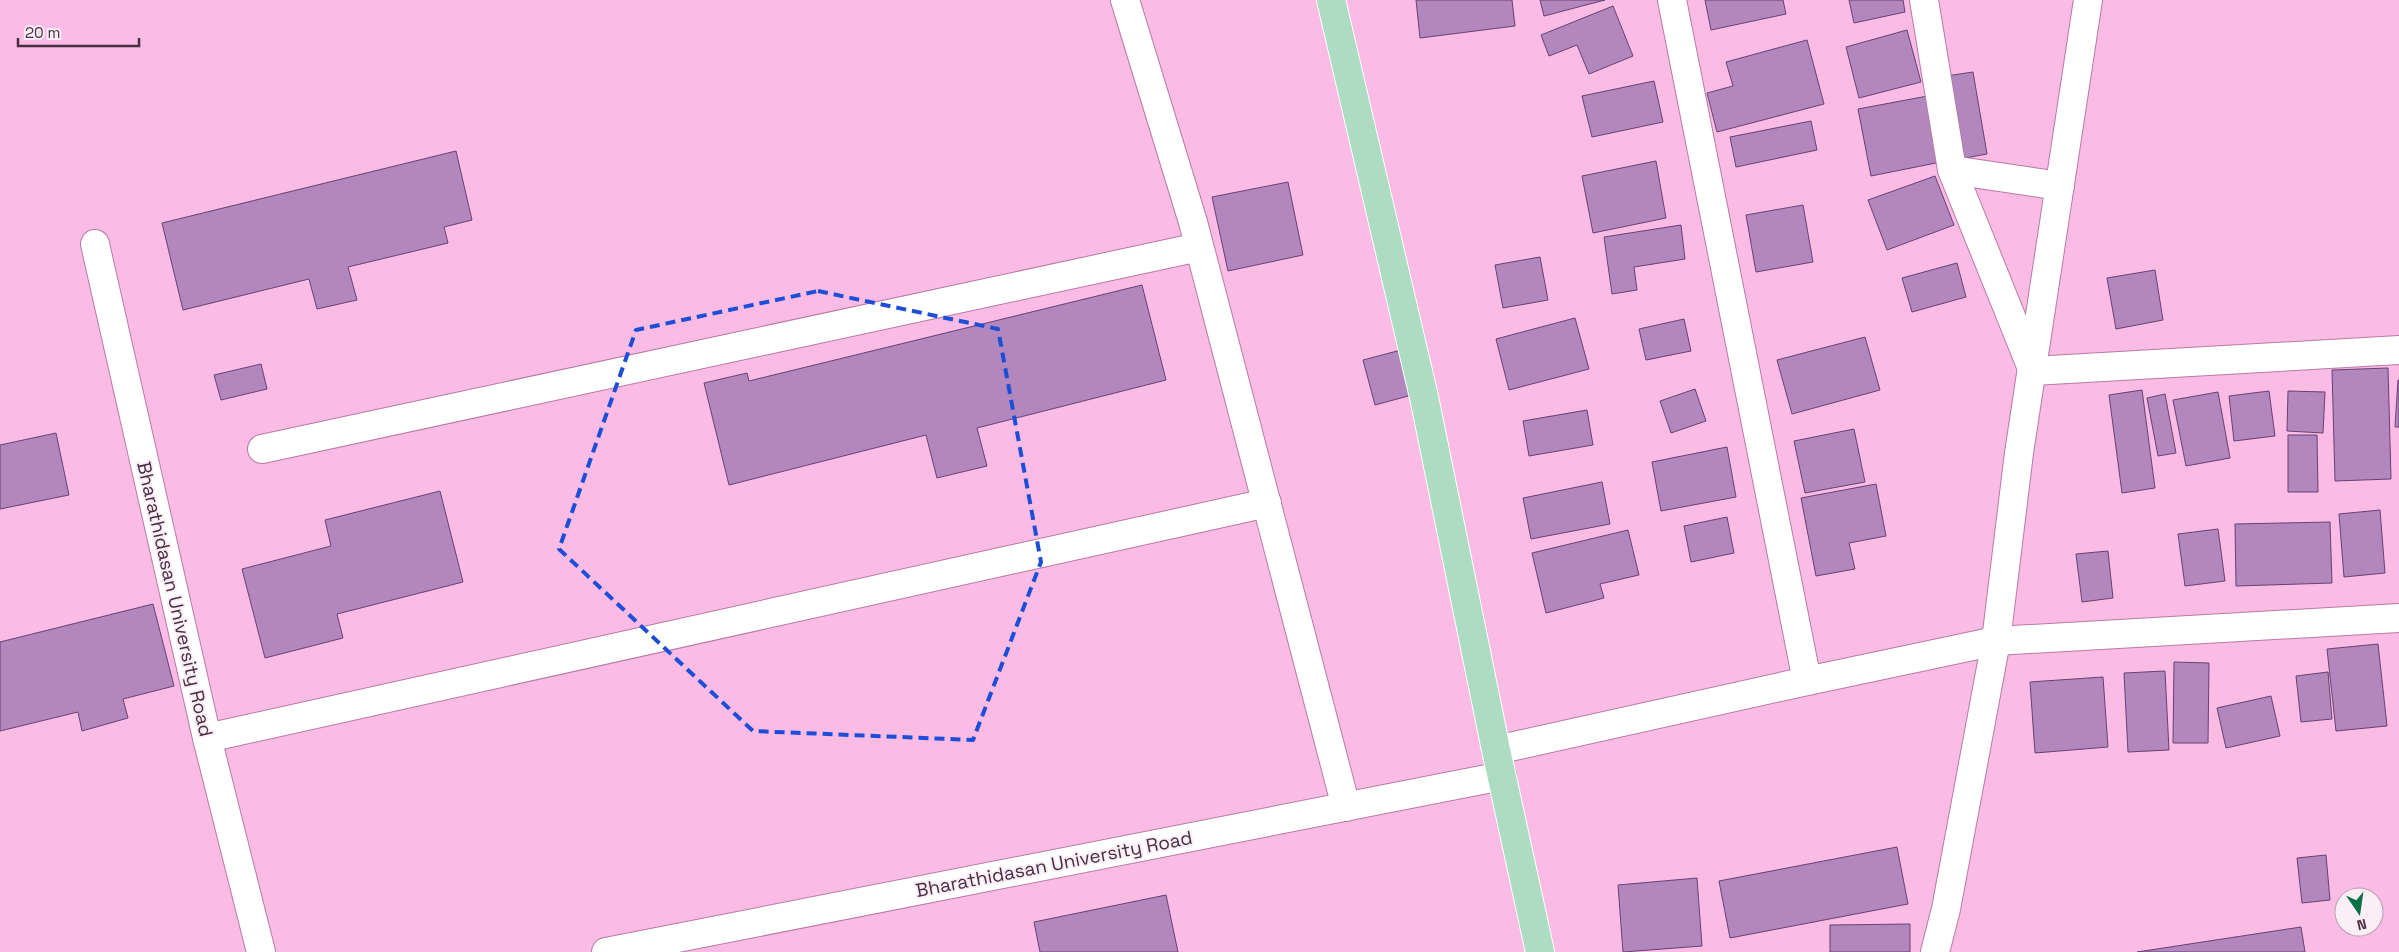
<svg xmlns="http://www.w3.org/2000/svg" width="2399" height="952" font-family="'Space Grotesk',sans-serif">
	<style>
		.building { fill: #b187bd; stroke: #684172 }
		.lines { fill: none; stroke-linecap: round; stroke-linejoin: round }
		.minor-casing { stroke: #b67ba4; stroke-width: 30 }
		.major-casing { stroke: #fff; stroke-width: 30 }
		.minor { stroke: #fff; stroke-width: 28 }
		.major { stroke: #addcc2; stroke-width: 28 }
		.marked { fill: none; stroke: #1d4ed8; stroke-width: 4; stroke-dasharray: 10 6; stroke-linejoin: round }
		.labels { text-anchor: middle; dominant-baseline: central; stroke-width: 4; stroke-linejoin: round; paint-order: stroke }
		.street-label { font-size: 19px; fill: #482f40; stroke: #fbeef6 }
	</style>
	<rect width="100%" height="100%" fill="#fabbe5"/>
	<g class="building">
		<path d="M1416,0H1512L1515,26L1420,38Z"/>
		<path d="M1540,0H1605L1544,16Z"/>
		<path d="M1705,0H1783L1786,14L1711,30Z"/>
		<path d="M1849,0H1903L1905,12L1854,23Z"/>
		<path d="M1613,6L1633,56L1589,74L1577,45L1549,56L1541,35Z"/>
		<path d="M1907,30L1921,82L1859,98L1846,47Z"/>
		<path d="M1807,40L1824,104L1717,132L1707,93L1733,86L1726,62Z"/>
		<path d="M1973,72L1987,154L1960,159L1946,76Z"/>
		<path d="M1654,81L1663,122L1592,137L1582,96Z"/>
		<path d="M1933,95L1946,161L1871,176L1858,109Z"/>
		<path d="M1811,121L1817,150L1736,167L1730,137Z"/>
		<path d="M456,151L472,220L444,227L448,243L348,267L357,300L317,309L309,279L183,310L162,223Z"/>
		<path d="M1656,161L1666,218L1593,233L1582,176Z"/>
		<path d="M1935,176L1954,225L1887,250L1868,200Z"/>
		<path d="M1288,182L1303,255L1228,271L1212,197Z"/>
		<path d="M1803,205L1813,262L1756,272L1746,215Z"/>
		<path d="M1681,225L1685,259L1634,267L1637,290L1612,294L1604,237Z"/>
		<path d="M1540,257L1548,300L1503,308L1495,265Z"/>
		<path d="M1957,263L1966,297L1912,312L1902,278Z"/>
		<path d="M2155,270L2163,320L2116,329L2107,278Z"/>
		<path d="M1142,285L1166,380L977,428L987,466L937,478L926,435L729,485L704,383L747,373L749,381Z"/>
		<path d="M1575,318L1589,369L1509,390L1496,339Z"/>
		<path d="M1684,319L1691,351L1646,360L1639,329Z"/>
		<path d="M1865,337L1880,390L1792,414L1777,360Z"/>
		<path d="M1401,350L1412,395L1375,405L1363,360Z"/>
		<path d="M261,364L267,389L221,400L214,375Z"/>
		<path d="M2388,368L2391,479L2335,481L2332,370Z"/>
		<path d="M2398,380H2399V427H2395Z"/>
		<path d="M1695,389L1706,421L1671,433L1660,401Z"/>
		<path d="M2142,390L2155,488L2122,493L2109,395Z"/>
		<path d="M2269,391L2275,436L2234,441L2229,396Z"/>
		<path d="M2288,391L2325,392L2323,433L2287,431Z"/>
		<path d="M2218,392L2230,458L2186,466L2173,400Z"/>
		<path d="M2165,394L2176,453L2158,456L2147,398Z"/>
		<path d="M1587,410L1593,445L1529,456L1523,421Z"/>
		<path d="M1854,429L1865,482L1805,493L1794,441Z"/>
		<path d="M56,433L69,495L0,509V445Z"/>
		<path d="M2288,435H2317L2318,492H2288Z"/>
		<path d="M1727,447L1736,497L1661,511L1652,462Z"/>
		<path d="M1602,482L1610,524L1531,539L1523,498Z"/>
		<path d="M1876,484L1886,536L1849,543L1855,569L1816,576L1801,498Z"/>
		<path d="M440,491L463,582L337,614L343,638L265,658L242,569L331,546L325,520Z"/>
		<path d="M2380,510L2385,573L2344,577L2339,514Z"/>
		<path d="M1727,517L1734,553L1691,562L1684,526Z"/>
		<path d="M2330,522L2332,583L2236,586L2235,524Z"/>
		<path d="M2218,529L2225,581L2185,586L2178,534Z"/>
		<path d="M1628,530L1639,575L1600,584L1604,598L1546,613L1532,553Z"/>
		<path d="M2108,551L2113,598L2082,602L2076,554Z"/>
		<path d="M153,604L174,686L123,699L128,718L82,731L78,712L0,731V642Z"/>
		<path d="M2378,644L2387,726L2336,731L2327,649Z"/>
		<path d="M2174,662L2209,663L2208,743H2173Z"/>
		<path d="M2165,671L2169,750L2128,752L2124,673Z"/>
		<path d="M2328,672L2332,719L2301,722L2296,676Z"/>
		<path d="M2103,677L2108,747L2035,753L2030,682Z"/>
		<path d="M2271,696L2280,736L2226,748L2217,708Z"/>
		<path d="M1897,847L1908,904L1730,938L1719,881Z"/>
		<path d="M2326,855L2330,900L2302,903L2297,858Z"/>
		<path d="M1697,878L1702,946L1623,952L1618,885Z"/>
		<path d="M1166,895L1178,952H1040L1034,922Z"/>
		<path d="M1910,924V952H1830V925Z"/>
		<path d="M2301,927L2305,952H2137Z"/>
	</g>
	<g class="lines">
		<g class="minor-casing">
			<g id="minor">
				<path d="M1125,0L1193,222L1346,807"/>
				<path d="M1672,0L1807,681"/>
				<path d="M1924,0L1952,170L2033,371L2399,350"/>
				<path d="M1952,170L2060,186"/>
				<path d="M95,244L207,738L261,952"/>
				<path d="M262,449L1199,247"/>
				<path d="M207,738L1267,503"/>
				<path d="M1496,750L1807,681L1996,641L2399,618"/>
				<path d="M606,952L1502,776"/>
				<path d="M1935,952L1946,909L1996,641L2019,453L2088,0"/>
			</g>
		</g>
		<g class="major-casing">
			<path id="major" d="M1331,0L1424,397L1496,750L1540,952"/>
		</g>
		<use href="#minor" class="minor"/>
		<use href="#major" class="major"/>
	</g>
	<path class="marked" d="M818,291L998,329L1041,562L973,740L753,731L559,549L636,330Z"/>
	<g class="labels">
		<g class="street-label">
			<text transform="translate(175 599) rotate(77)">Bharathidasan University Road</text>
			<text transform="translate(1054 864) rotate(-11)">Bharathidasan University Road</text>
		</g>
	</g>
	<g transform="translate(2359 912) rotate(167)"><circle r="24" fill="#fbeef6" stroke="#b3a2ad"/>
	<path d="M0-4L9 19L0 12L-9 19Z" fill="#046e45"/>
	<text y="-8" font-size="14" font-weight="bold" text-anchor="middle" fill="#482f40">N</text>
	</g>
	<path d="M18 38v8h121v-8" fill="none" stroke="#482f40" stroke-width="2.5"/>
	<text x="25" y="38" font-size="15" fill="#482f40" stroke="#fbeef6" stroke-width="4" paint-order="stroke">20 m</text>
</svg>
